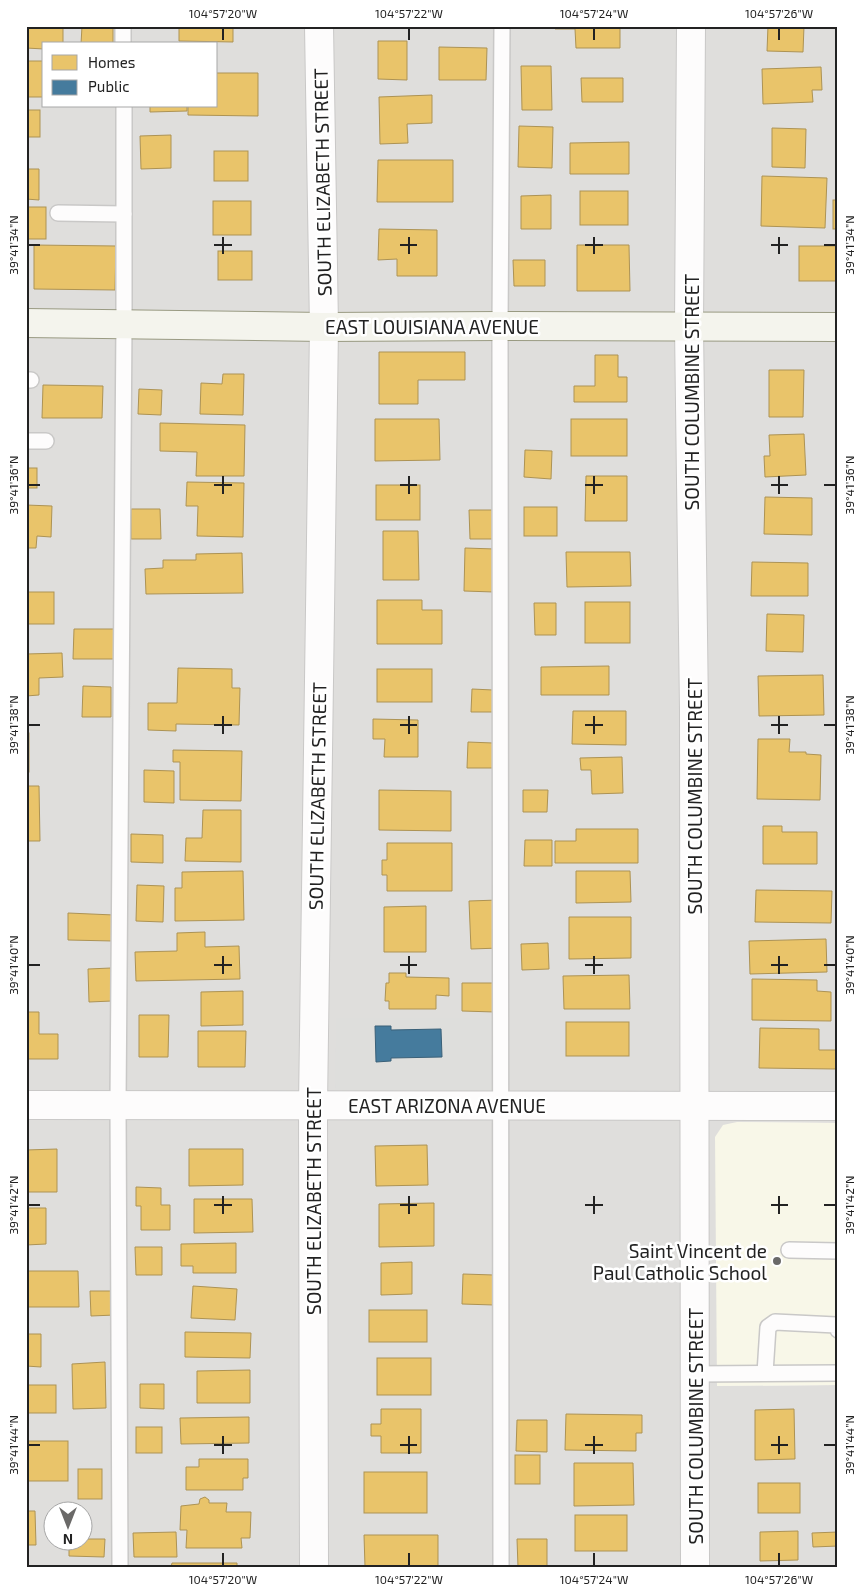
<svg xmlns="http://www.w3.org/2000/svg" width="864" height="1593" font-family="'Exo 2',sans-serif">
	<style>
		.residential { fill: #dfdedc; fill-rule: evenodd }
		.education { fill: #f8f7e8 }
		.religious { fill: #dededc }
		.homes { fill: #e9c46a; stroke: #ad9354 }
		.public { fill: #457b9d; stroke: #3a6078 }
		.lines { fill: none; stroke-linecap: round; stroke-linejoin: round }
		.lane-casing { stroke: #c9c8c7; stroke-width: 18 }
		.street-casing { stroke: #c9c8c7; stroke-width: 30 }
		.secondary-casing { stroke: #999a82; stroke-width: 30 }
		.lane { stroke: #fdfcfc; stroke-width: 15 }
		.street { stroke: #fdfcfc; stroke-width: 28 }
		.secondary { stroke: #f4f4ed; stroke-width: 28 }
		.ticks { fill: none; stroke: #222; stroke-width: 2 }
		.poi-dot { fill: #6a6968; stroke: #fff; stroke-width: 2 }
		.labels { text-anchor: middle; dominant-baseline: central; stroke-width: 5; stroke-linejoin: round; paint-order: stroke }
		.street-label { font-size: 19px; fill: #222; stroke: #fff }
		.poi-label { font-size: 19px; fill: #222; stroke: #fff; text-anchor: end }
		.neatline { fill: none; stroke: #222; stroke-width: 2 }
		.ticks-label { font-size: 12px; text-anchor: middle; fill: #222 }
	</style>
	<rect width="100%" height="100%" fill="#f0eeeb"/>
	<path class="residential" d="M26,26H838V1123L737,1122L718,1386L838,1385V1567H26ZM44,44H216V106H44ZM52,1510H82V1540H52Z"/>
	<path class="education" d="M737,1122L838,1123V1385L717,1386L715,1137L723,1125Z"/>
	<path class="religious" d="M336,1018H508L507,1091L335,1090Z"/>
	<g class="homes">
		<path d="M26,26H63V44H44V49L26,48Z"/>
		<path d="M82,26H113V44H81Z"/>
		<path d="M179,26H233V42L179,41Z"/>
		<path d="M555,26H620V48H576L575,29H555Z"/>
		<path d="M768,26H804L803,52L767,51Z"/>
		<path d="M378,41H407V80L378,79Z"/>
		<path d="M439,47L487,48L486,80H439Z"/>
		<rect x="26" y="61" width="18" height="36"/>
		<path d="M521,66H551L552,110H522Z"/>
		<path d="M821,67L822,90H812L813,102L763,104L762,69Z"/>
		<path d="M216,73H258V116L188,115V106H216Z"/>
		<path d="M581,78H623V102H582Z"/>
		<path d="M432,95V123L407,124L408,143L380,144L379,97Z"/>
		<path d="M150,106H187V111L150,112Z"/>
		<rect x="26" y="110" width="14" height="27"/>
		<path d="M519,126L553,127L552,168L518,167Z"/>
		<path d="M772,128L806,129L805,168L772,167Z"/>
		<path d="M171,135V168L141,169L140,136Z"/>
		<path d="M629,142V174H570V143Z"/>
		<rect x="214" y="151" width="34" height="30"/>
		<path d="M378,160H453V202H377Z"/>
		<path d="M26,169H39V200L26,199Z"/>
		<path d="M762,176L827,178L825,228L761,226Z"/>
		<rect x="580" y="191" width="48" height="34"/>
		<path d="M551,195V229H521V196Z"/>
		<rect x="833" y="200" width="5" height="29"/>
		<rect x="213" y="201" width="38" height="34"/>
		<rect x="26" y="207" width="20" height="32"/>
		<path d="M379,229L437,230V276H397V259L378,260Z"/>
		<path d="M34,245L116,246L115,290L34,289Z"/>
		<path d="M577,245H629L630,291H577Z"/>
		<rect x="799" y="246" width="39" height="35"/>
		<rect x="218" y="251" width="34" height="29"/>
		<path d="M513,260H545V286H514Z"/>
		<path d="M379,352H465V380H418V404H379Z"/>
		<path d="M595,355H618V377H627V402H574V386H595Z"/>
		<path d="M769,370H804L803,417H769Z"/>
		<path d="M223,374H244L243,415L200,414L201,383L222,384Z"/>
		<path d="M43,385L103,386L102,418H42Z"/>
		<path d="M139,389L162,390L161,415L138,414Z"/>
		<path d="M375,419H439L440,460L375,461Z"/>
		<rect x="571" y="419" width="56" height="37"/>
		<path d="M160,423L245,425L244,476H196L197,452L160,451Z"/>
		<path d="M804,434L806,475L765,477L764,456H770L769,435Z"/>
		<path d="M525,450L552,451L551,479L524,477Z"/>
		<rect x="26" y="468" width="11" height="20"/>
		<path d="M586,476H627V521H585Z"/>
		<path d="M187,482L244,483L243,537L197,536L198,506H186Z"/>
		<rect x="376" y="485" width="44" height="35"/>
		<path d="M765,497L812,498V535L764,534Z"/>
		<path d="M26,505L52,506L51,537L37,536L36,548H26Z"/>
		<rect x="524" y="507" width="33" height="29"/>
		<path d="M131,509H160L161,539H131Z"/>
		<path d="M469,510H499V539H470Z"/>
		<path d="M383,531H418L419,580H383Z"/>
		<path d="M465,548L495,549L494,592L464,591Z"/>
		<path d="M566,552H630L631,586L567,587Z"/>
		<path d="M242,553L243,593L146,594L145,569L163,568V560H196V554Z"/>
		<path d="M752,562L808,563V596H751Z"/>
		<rect x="26" y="592" width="28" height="32"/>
		<path d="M377,600H422V610H442V644H377Z"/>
		<rect x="585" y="602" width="45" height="41"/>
		<path d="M534,603H556V635H535Z"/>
		<path d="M767,614L804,615L803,652L766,651Z"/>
		<path d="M74,629H117V659H73Z"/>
		<path d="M62,653L63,677L39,678V695L26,696V654Z"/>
		<path d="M609,666V695H541V667Z"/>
		<path d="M178,668L232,669V688H240L239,725L176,724V731L148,730V703H177Z"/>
		<rect x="377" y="669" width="55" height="33"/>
		<path d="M823,675L824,715L759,716L758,676Z"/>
		<path d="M83,686L111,687V717H82Z"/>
		<path d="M472,689L493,690V712H471Z"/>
		<path d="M573,711H626V745L572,744Z"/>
		<path d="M373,719L418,720V757H384L385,739H373Z"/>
		<rect x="26" y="733" width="3" height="39"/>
		<path d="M758,739H790L789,752H806V754L821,755L820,800L757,799Z"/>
		<path d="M468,742L493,743V768H467Z"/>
		<path d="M173,750L242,751L241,801L180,800V762H173Z"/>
		<path d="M622,757L623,793L592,794L591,770H581L580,758Z"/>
		<path d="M144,770L174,771V803L144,802Z"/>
		<path d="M26,786H39L40,841H26Z"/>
		<path d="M379,790L451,791V831L379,830Z"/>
		<path d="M523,790H548L547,812H523Z"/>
		<path d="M203,810H241V862L185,861L186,838H202Z"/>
		<path d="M763,826H782V832H817V864H763Z"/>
		<path d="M576,829H638V863H555V841H576Z"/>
		<path d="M131,834L163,835V863L131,862Z"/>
		<path d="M525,840H552V866H524Z"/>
		<path d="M387,843H452V891H387V875H382V860H387Z"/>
		<path d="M243,871L244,920L175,921V888H182V872Z"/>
		<path d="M576,871H630L631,902L576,903Z"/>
		<path d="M137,885L164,886L163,922L136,921Z"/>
		<path d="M756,890L832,891L831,923L755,922Z"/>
		<path d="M498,900L500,948L471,949L469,901Z"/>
		<path d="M426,906V952H384V907Z"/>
		<path d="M68,913L114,915L113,941L68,940Z"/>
		<path d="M569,917H631V958L569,959Z"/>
		<path d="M205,932V947L239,946L240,979L136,981L135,952L177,951V933Z"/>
		<path d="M27,935L28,998H26V935Z"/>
		<path d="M826,939L827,972L750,974L749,941Z"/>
		<path d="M548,943L549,969L522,970L521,944Z"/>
		<path d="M111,968L112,1001L89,1002L88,969Z"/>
		<path d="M389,973H406V977L449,978V996L436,995V1009H389V1001H385L386,983H389Z"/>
		<path d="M629,975L630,1009H564L563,976Z"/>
		<path d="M752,979L817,980V991L831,992V1021L752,1020Z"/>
		<path d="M462,983H495V1012L462,1011Z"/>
		<path d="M243,991V1025L201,1026V992Z"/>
		<path d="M26,1012H39V1034H58V1059H26Z"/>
		<path d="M139,1015H169L168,1057H139Z"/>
		<rect x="566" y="1022" width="63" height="34"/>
		<path d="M760,1028L819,1029V1050H836V1069L759,1068Z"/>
		<path d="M198,1031H246L245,1067H198Z"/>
		<path d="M427,1145L428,1185L376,1186L375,1146Z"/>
		<path d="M57,1149V1192H26V1150Z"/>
		<path d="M189,1149H243V1185L189,1186Z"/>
		<path d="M136,1187L161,1188V1205H170V1230H141V1206H136Z"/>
		<path d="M194,1199H252L253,1232L194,1233Z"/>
		<path d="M434,1203V1246L379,1247V1204Z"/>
		<path d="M26,1208H46V1244L26,1245Z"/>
		<path d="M236,1243V1273H193V1266H181V1244Z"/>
		<path d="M135,1247H162V1275H136Z"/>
		<path d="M412,1262V1294L381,1295V1263Z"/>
		<path d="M26,1271H78L79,1307H26Z"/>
		<path d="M463,1274L494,1275V1305L462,1304Z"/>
		<path d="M193,1286L237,1289L235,1320L191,1318Z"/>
		<path d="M90,1291H115V1315L91,1316Z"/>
		<rect x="369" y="1310" width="58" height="32"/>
		<path d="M185,1332L251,1333L250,1358L185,1357Z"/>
		<path d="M26,1334H41V1367L26,1366Z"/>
		<rect x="377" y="1358" width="54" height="37"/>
		<path d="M105,1362L106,1408L73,1409L72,1364Z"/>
		<path d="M250,1370V1403H197V1371Z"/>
		<path d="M140,1384H164V1409L140,1408Z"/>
		<rect x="26" y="1385" width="30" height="28"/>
		<path d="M381,1409H421V1453H381V1436H371V1424H381Z"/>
		<path d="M794,1409L795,1459L755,1460V1410Z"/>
		<path d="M566,1414L642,1415V1433H636V1451L565,1450Z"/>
		<path d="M249,1417V1443L181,1444L180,1418Z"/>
		<path d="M517,1420H547V1452L516,1451Z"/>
		<rect x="136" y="1427" width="26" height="26"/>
		<rect x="26" y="1441" width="42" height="40"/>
		<rect x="515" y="1455" width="25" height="29"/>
		<path d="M199,1459H248V1478H243V1490H186V1467H199Z"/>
		<path d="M574,1463H633L634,1505L574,1506Z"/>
		<rect x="78" y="1469" width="24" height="30"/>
		<rect x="364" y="1472" width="63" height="41"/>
		<rect x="758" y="1483" width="42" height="30"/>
		<path d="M205,1497L209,1500V1503H227L226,1512H251L250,1538H241L242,1548H186L187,1530H180L181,1506L199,1504L200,1499Z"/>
		<path d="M26,1511H35L36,1545H26Z"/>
		<rect x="575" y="1515" width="52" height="36"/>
		<path d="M798,1531V1560L760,1561V1532Z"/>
		<path d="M176,1532L177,1557H134L133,1533Z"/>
		<path d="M838,1532V1546L813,1547L812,1533Z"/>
		<path d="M364,1535H438V1567H365Z"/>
		<path d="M82,1539H105L104,1557L69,1556V1540H82Z"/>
		<path d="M517,1539H547V1567H518Z"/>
		<path d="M172,1563H237V1567H171Z"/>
	</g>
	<path class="public" d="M375,1026H391V1030L441,1029L442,1057L391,1058V1061L376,1062Z"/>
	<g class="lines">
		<g class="lane-casing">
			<g id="lane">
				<path d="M123,26V44"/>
				<path d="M58,213L124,214"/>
				<path d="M26,380H31"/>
				<path d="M26,441H46"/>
				<path d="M789,1250L838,1251"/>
				<path d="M765,1373L768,1327L775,1322L836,1325L838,1330"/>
				<path d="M695,1374L838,1373"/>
				<path d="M120,1567L118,1104L124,324V106"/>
				<path d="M501,1567L500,326L502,26"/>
			</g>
		</g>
		<g class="street-casing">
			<g id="street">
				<path d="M691,26L689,327L694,710L695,1567"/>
				<path d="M26,1105L838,1106"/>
				<path d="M314,1567L313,1105L324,327L319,26"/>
			</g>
		</g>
		<g class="secondary-casing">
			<path id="secondary" d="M26,323L324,327L500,326L838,327"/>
		</g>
		<use href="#lane" class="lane"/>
		<use href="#street" class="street"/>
		<use href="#secondary" class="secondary"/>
	</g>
	<path class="ticks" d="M223,28V40M409,28V40M594,28V40M779,28V40M223,237V254M409,237V254M594,237V254M779,237V254M28,245H40M214,245H232M400,245H417M585,245H603M771,245H788M824,245H836M223,476V494M409,476V494M594,476V494M779,476V494M28,485H40M214,485H232M400,485H417M585,485H603M771,485H788M824,485H836M223,716V734M409,716V734M594,716V734M779,716V734M28,725H40M214,725H232M400,725H417M585,725H603M771,725H788M824,725H836M223,956V974M409,956V974M594,956V974M779,956V974M28,965H40M214,965H232M400,965H417M585,965H603M771,965H788M824,965H836M223,1196V1214M409,1196V1214M594,1196V1214M779,1196V1214M28,1205H40M214,1205H232M400,1205H417M585,1205H603M771,1205H788M824,1205H836M223,1436V1454M409,1436V1454M594,1436V1454M779,1436V1454M28,1445H40M214,1445H232M400,1445H417M585,1445H603M771,1445H788M824,1445H836M223,1553V1566M409,1553V1566M594,1553V1566M779,1553V1566"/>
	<circle class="poi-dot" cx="777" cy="1261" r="5"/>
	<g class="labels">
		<g class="street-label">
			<text transform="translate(322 182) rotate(-91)">SOUTH ELIZABETH STREET</text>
			<text x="432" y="326">EAST LOUISIANA AVENUE</text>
			<text transform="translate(691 392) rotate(-90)">SOUTH COLUMBINE STREET</text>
			<text transform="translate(317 796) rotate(-89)">SOUTH ELIZABETH STREET</text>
			<text transform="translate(694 796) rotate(-90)">SOUTH COLUMBINE STREET</text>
			<text x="447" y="1105">EAST ARIZONA AVENUE</text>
			<text transform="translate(313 1201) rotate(-90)">SOUTH ELIZABETH STREET</text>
			<text transform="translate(695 1426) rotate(-90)">SOUTH COLUMBINE STREET</text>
		</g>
		<g class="poi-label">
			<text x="767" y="1250">Saint Vincent de<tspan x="767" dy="22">Paul Catholic School</tspan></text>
		</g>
	</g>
	<rect width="864" height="1593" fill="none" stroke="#ffffff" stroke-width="55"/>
	<rect x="42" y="42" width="175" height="65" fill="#ffffff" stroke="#a7a7a7"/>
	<rect x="52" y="55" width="25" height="15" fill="#e9c46a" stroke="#a7a7a7"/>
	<text x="88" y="68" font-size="15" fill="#222222">Homes</text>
	<rect x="52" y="80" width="25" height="15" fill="#457b9d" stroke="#a7a7a7"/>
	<text x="88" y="92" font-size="15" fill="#222222">Public</text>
	<g transform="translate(68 1526) rotate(180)"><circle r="24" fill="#ffffff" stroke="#a7a7a7"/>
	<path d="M0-4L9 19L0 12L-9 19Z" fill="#6a6968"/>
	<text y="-8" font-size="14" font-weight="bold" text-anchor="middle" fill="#222222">N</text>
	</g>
	<rect x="28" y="28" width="808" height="1538" class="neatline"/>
	<g class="ticks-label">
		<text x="223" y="18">104°57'20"W</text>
		<text x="409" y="18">104°57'22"W</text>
		<text x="594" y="18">104°57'24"W</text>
		<text x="779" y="18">104°57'26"W</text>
		<text transform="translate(850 245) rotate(-90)" y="4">39°41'34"N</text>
		<text transform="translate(14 245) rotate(-90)" y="4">39°41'34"N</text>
		<text transform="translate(850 485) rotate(-90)" y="4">39°41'36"N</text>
		<text transform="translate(14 485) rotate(-90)" y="4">39°41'36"N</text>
		<text transform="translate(14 725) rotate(-90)" y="4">39°41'38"N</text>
		<text transform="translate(850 725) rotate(-90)" y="4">39°41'38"N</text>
		<text transform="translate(14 965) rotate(-90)" y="4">39°41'40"N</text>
		<text transform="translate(850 965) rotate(-90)" y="4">39°41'40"N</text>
		<text transform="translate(14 1205) rotate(-90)" y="4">39°41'42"N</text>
		<text transform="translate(850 1205) rotate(-90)" y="4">39°41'42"N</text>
		<text transform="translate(850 1445) rotate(-90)" y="4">39°41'44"N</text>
		<text transform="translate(14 1445) rotate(-90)" y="4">39°41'44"N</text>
		<text x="223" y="1584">104°57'20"W</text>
		<text x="409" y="1584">104°57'22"W</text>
		<text x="594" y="1584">104°57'24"W</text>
		<text x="779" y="1584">104°57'26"W</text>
	</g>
</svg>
